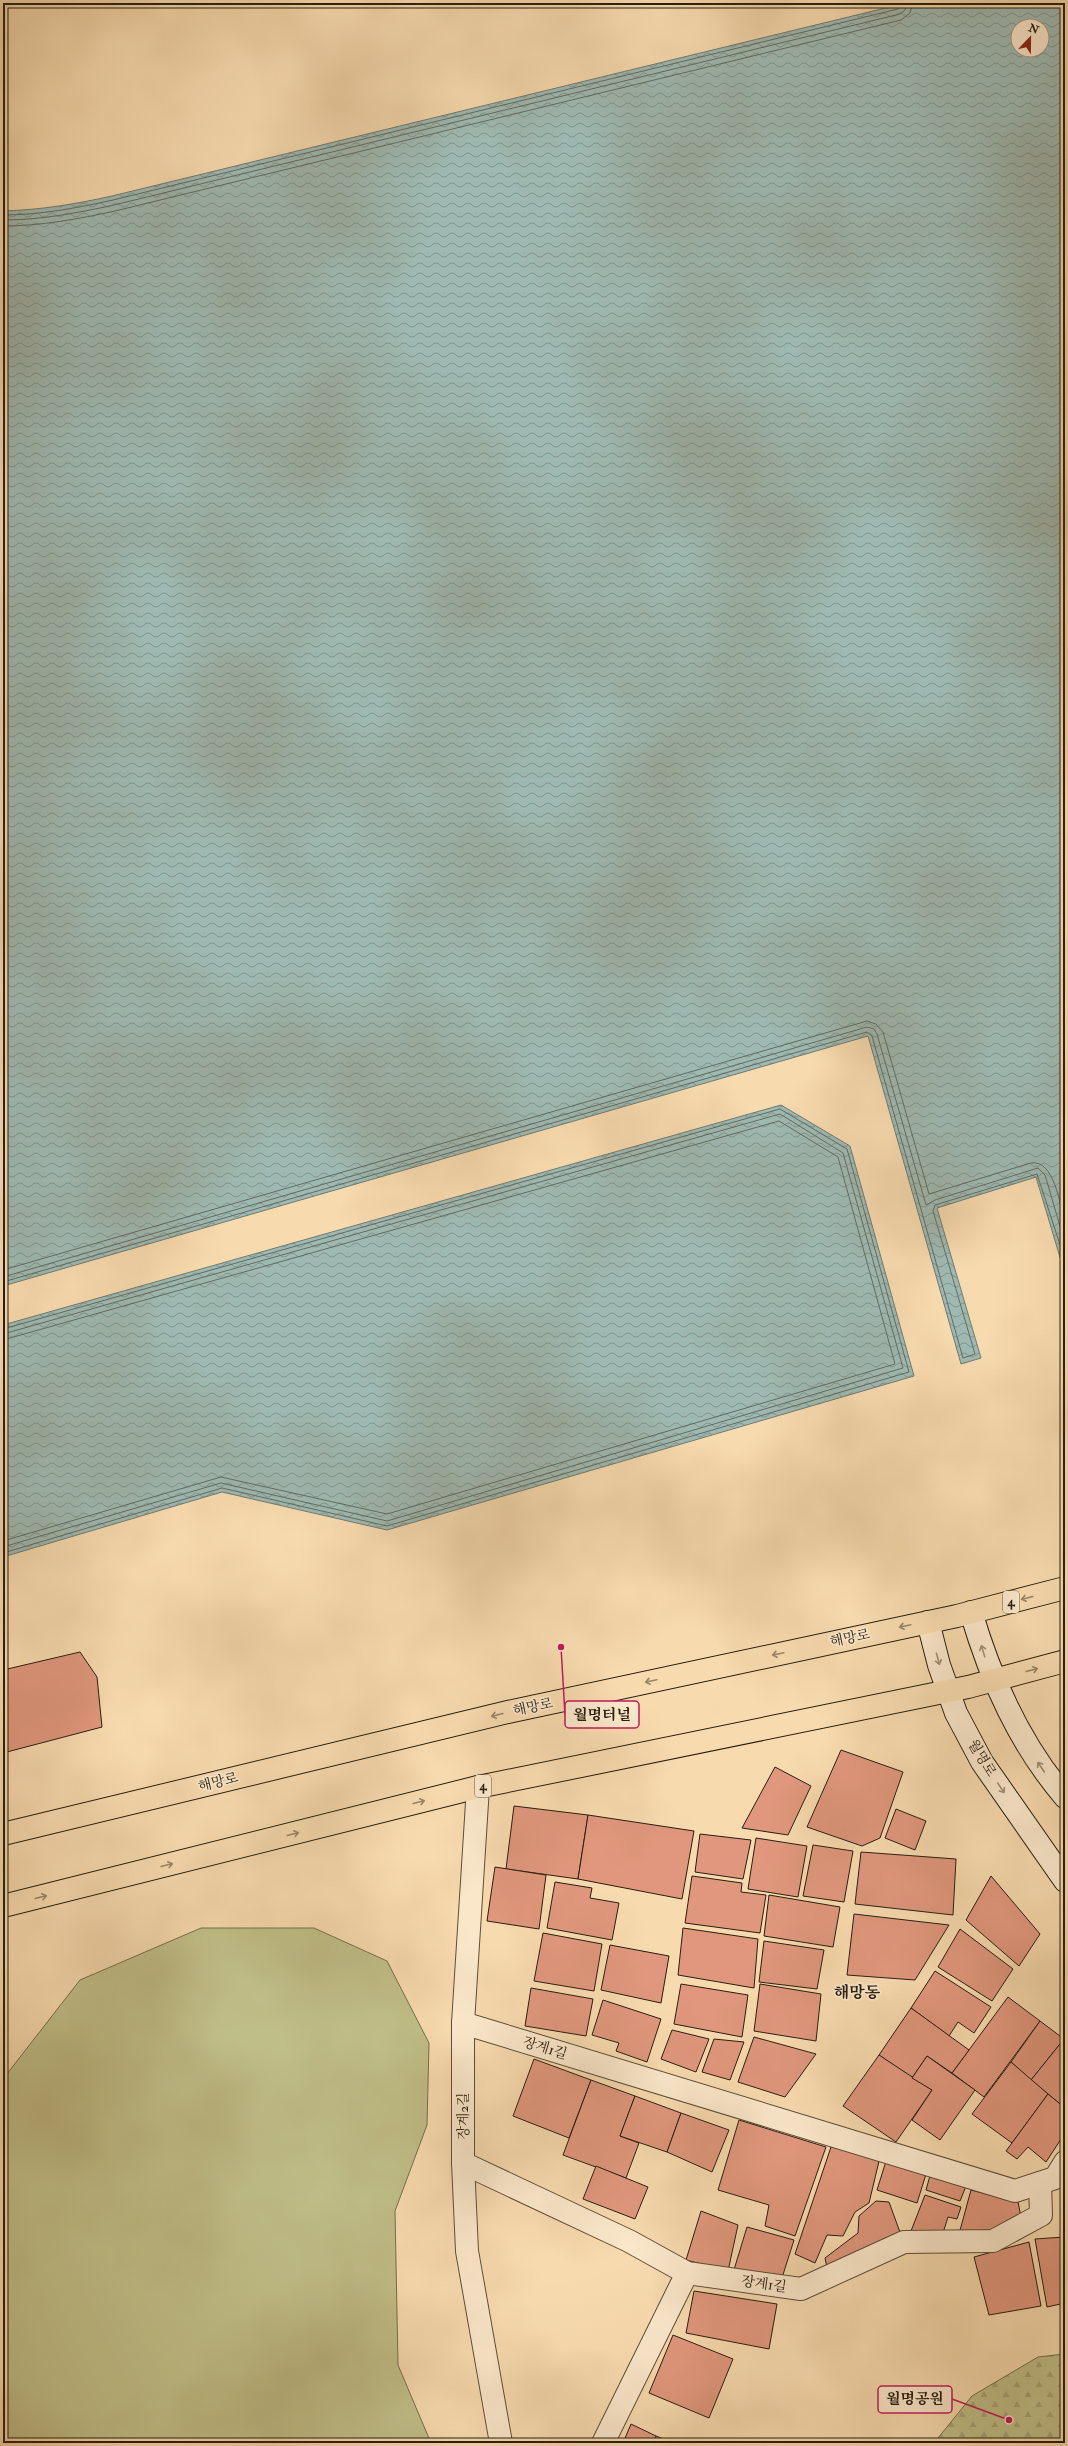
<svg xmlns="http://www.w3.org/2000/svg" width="1068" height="2446" font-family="'IM FELL Double Pica','Noto Serif KR',serif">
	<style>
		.forest { fill: url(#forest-firs); stroke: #746e4c }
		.park { fill: #c0be88; stroke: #746e4c }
		.water { fill: url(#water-waves); stroke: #6f7b71; fill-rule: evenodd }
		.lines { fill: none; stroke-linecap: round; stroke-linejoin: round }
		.shore { stroke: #636c61; stroke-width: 1 }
		.building { fill: #e0977d; stroke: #281e10 }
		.street-casing { stroke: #5c4d38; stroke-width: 24 }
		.secondary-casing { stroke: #281e10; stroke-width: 24 }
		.primary-casing { stroke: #281e10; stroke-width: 24 }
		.street { stroke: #fae7ca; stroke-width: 22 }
		.secondary { stroke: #fae7ca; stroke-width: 22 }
		.primary { stroke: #f7daae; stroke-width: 22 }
		.oneway { stroke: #9a8567 }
		.oneway2 { stroke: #9c8d76 }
		.labels { text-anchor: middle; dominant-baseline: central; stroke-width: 3.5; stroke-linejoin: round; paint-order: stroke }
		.shield { fill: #fae7ca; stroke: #675a48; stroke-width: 1 }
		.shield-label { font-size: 13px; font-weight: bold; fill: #281e10 }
		.street-label { font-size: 14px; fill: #281e10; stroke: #fae7ca }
		.quarter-label { font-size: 16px; font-weight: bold; fill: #281e10; stroke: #fae7ca }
		.leader { fill: none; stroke: #c2185b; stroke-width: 1.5 }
		.callout-dot { fill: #c2185b; stroke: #fae7ca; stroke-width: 1.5 }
		.callout { fill: #fae7ca; stroke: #c2185b; stroke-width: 1.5 }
		.callout-label { font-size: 15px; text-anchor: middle; font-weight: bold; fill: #281e10 }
	</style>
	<defs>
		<pattern id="forest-firs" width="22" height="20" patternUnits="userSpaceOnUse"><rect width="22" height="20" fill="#c0be88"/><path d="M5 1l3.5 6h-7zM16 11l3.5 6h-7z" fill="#a5a374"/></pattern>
		<pattern id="water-waves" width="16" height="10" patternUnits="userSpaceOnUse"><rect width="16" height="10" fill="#9eb9b2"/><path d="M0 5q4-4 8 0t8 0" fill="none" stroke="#81968f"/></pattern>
	</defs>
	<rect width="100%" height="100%" fill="#f7daae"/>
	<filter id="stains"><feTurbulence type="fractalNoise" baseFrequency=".005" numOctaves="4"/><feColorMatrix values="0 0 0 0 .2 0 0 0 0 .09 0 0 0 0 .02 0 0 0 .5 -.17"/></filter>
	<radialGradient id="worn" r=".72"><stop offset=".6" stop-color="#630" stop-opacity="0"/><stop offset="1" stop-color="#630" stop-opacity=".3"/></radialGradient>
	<path class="forest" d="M1065,2354V2443H934L972,2396L1038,2357Z"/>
	<path class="park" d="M201,1928H314L387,1961L429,2043L427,2125L395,2211L398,2365L431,2443H3V2079L80,1980Z"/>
	<g class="water">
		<path d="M906,3H1065V1274L1036,1177L937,1208L981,1358L961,1364L868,1036L3,1286V211C40,210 76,204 112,196ZM1018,26H1042V50H1018Z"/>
		<path d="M781,1105L850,1146L914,1376L387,1530L222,1492L3,1557V1325Z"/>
	</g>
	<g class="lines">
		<g class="shore">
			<path d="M3,215C40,215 77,208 113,200L898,9L902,3"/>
			<path d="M3,220C41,220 77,213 114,205L900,14L905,10L907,3"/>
			<path d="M3,226C41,226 78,219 115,211L901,20L910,13L913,3"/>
			<path d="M3,1270L867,1021L876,1024L883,1032L929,1194L1031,1163C1054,1159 1060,1205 1065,1222"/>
			<path d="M3,1277L867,1027L874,1029L877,1034L926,1205L935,1200L1038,1168L1045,1175L1065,1243"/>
			<path d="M3,1282L867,1032L872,1036L963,1358L975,1354L933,1211L935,1205L1037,1174L1065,1260"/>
			<path d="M3,1329L780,1109L847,1149L909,1372L387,1526L222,1488L3,1553"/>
			<path d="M3,1334L780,1114L843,1153L903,1368L387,1521L221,1483L3,1547"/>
			<path d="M3,1340L779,1121L838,1157L895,1364L387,1514L221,1477L3,1541"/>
		</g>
	</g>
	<g class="building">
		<path d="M80,1652L97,1677L102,1727L3,1753V1670Z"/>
		<path d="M841,1750L903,1772L880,1838L862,1846L807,1827Z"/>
		<path d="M775,1767L811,1786L788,1835L742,1828Z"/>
		<path d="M514,1806L588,1815L578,1879L506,1869Z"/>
		<path d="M896,1809L926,1821L915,1850L885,1838Z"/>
		<path d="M588,1815L694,1831L682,1899L578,1879Z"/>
		<path d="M700,1834L751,1840L743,1879L695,1872Z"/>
		<path d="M756,1838L807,1846L798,1897L748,1889Z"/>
		<path d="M813,1845L853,1851L844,1902L803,1896Z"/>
		<path d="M861,1852L956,1859L953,1915L855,1904Z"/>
		<path d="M495,1867L546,1875L539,1929L487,1921Z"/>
		<path d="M692,1876L742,1883L741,1892L766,1895L760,1933L685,1923Z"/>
		<path d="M991,1876L1040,1934L1019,1966L966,1920Z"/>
		<path d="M555,1882L592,1888L590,1898L619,1903L612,1940L547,1928Z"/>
		<path d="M769,1895L840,1907L833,1947L764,1936Z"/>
		<path d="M854,1914L949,1925L915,1980L847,1975Z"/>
		<path d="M683,1928L758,1939L754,1988L678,1975Z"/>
		<path d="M960,1929L1013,1969L992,2001L938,1967Z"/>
		<path d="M543,1933L602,1944L594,1991L534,1981Z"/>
		<path d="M764,1941L824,1950L817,1989L759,1982Z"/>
		<path d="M610,1945L669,1956L661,2003L601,1990Z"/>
		<path d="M935,1971L991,2007L974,2033L958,2022L949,2036L911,2008Z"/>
		<path d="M681,1984L748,1995L742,2037L674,2024Z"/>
		<path d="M760,1984L821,1994L816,2041L754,2031Z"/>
		<path d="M531,1988L593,1999L586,2036L525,2026Z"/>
		<path d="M1008,1997L1040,2021L984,2097L952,2073Z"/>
		<path d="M603,2000L661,2019L647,2062L616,2051L619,2043L592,2035Z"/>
		<path d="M911,2008L969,2050L952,2073L927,2056L912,2078L879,2055Z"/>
		<path d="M1040,2021L1064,2039L1031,2080L1011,2062Z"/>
		<path d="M672,2030L709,2039L696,2072L661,2059Z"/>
		<path d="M754,2037L816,2054L785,2097L738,2082Z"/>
		<path d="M714,2039L744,2042L730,2080L702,2072Z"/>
		<path d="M1064,2039H1065V2108L1031,2080Z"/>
		<path d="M879,2055L932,2090L896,2142L843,2106Z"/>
		<path d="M927,2056L975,2090L940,2140L912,2120L932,2090L912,2078Z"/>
		<path d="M534,2059L591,2080L569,2138L513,2116Z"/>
		<path d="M1011,2062L1048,2094L1012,2143L972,2114Z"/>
		<path d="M591,2080L635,2096L620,2136L639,2143L626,2178L563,2155Z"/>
		<path d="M1048,2094L1065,2108V2133L1046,2162L1028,2147L1017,2159L1006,2151Z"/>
		<path d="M635,2096L681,2113L667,2152L620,2136Z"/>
		<path d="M681,2113L729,2130L712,2172L667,2152Z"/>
		<path d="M739,2120L826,2147L795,2236L765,2226L769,2205L718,2190Z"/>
		<path d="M831,2147L880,2157L869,2203L855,2212L843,2236L827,2235L815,2263L795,2254Z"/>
		<path d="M887,2158L927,2171L917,2203L877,2190Z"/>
		<path d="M596,2166L648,2187L635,2219L583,2199Z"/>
		<path d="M931,2172L968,2181L960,2201L926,2190Z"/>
		<path d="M971,2190L1005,2199L1017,2197L1021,2217L992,2234H959Z"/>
		<path d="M925,2195L961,2207L957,2219L948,2217L943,2233L911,2231Z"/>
		<path d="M876,2201L889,2202L901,2235L828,2272L825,2258L858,2233L859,2216Z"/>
		<path d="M701,2211L738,2225L728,2271L686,2260Z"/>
		<path d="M747,2227L794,2240L781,2281L733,2273Z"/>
		<path d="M1065,2237V2303L1047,2307L1035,2239Z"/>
		<path d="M1029,2242L1041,2306L989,2315L974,2257Z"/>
		<path d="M694,2291L777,2304L769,2349L686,2333Z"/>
		<path d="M673,2335L733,2359L709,2418L649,2393Z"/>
		<path d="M631,2424L656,2436L654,2443H623Z"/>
		<path d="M656,2436L674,2443H654Z"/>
	</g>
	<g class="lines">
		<g class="street-casing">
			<g id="street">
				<path d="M478,1787L463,2023V2163L467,2251L501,2443"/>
				<path d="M463,2023L1015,2191L1055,2178L1065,2162"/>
				<path d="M463,2163L629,2241L687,2273L801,2289L904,2242L993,2241L1041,2215L1040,2183"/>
				<path d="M603,2443L687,2273"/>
			</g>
		</g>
		<g class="secondary-casing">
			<g id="secondary">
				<path d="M971,1612C991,1680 1019,1743 1065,1797"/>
				<path d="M928,1622L939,1665L956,1713L982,1762L1065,1881"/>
			</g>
		</g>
		<g class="primary-casing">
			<g id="primary">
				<path d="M3,1834L508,1712L957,1616L1065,1588"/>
				<path d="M3,1906L478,1787L968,1687L1065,1661"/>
			</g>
		</g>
		<use href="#street" class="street"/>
		<use href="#secondary" class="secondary"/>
		<use href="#primary" class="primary"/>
	</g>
	<defs><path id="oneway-shaft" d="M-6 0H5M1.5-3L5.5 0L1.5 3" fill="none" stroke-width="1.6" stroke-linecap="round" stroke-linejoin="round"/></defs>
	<g class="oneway">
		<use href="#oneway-shaft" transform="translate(1027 1598) rotate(166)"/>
		<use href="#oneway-shaft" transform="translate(905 1626) rotate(168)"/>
		<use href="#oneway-shaft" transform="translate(778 1654) rotate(168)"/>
		<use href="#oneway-shaft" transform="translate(1032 1670) rotate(-15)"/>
		<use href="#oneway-shaft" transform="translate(651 1681) rotate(168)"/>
		<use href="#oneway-shaft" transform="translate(497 1715) rotate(166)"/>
		<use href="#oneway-shaft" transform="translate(419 1802) rotate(-14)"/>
		<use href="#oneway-shaft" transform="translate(293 1834) rotate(-14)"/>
		<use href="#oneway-shaft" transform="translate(167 1865) rotate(-14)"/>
		<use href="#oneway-shaft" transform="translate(41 1897) rotate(-14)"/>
	</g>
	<g class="oneway2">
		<use href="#oneway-shaft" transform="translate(983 1651) rotate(-107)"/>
		<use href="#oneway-shaft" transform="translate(938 1659) rotate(75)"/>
		<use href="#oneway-shaft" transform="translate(1041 1767) rotate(-124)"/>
		<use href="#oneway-shaft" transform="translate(1001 1788) rotate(56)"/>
	</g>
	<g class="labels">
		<g class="shield">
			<rect x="1003" y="1591" width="16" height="22" rx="3"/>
			<rect x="475" y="1775" width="16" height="22" rx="3"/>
		</g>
		<g class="shield-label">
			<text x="1011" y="1602">4</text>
			<text x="483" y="1786">4</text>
		</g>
		<g class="street-label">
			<text transform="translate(850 1638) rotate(-12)">해망로</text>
			<text transform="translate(533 1707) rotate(-12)">해망로</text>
			<text transform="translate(982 1758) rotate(59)">월명로</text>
			<text transform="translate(218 1782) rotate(-14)">해망로</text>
			<text transform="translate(545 2048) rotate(17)">장계1길</text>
			<text transform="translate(463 2116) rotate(-90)">장계2길</text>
			<text transform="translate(764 2284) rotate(8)">장계1길</text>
		</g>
		<g class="quarter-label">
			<text x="857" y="1993">해망동</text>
		</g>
	</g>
	<path class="leader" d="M561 1647L565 1715M1009 2420L952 2399"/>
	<g class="callout-dot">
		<circle cx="561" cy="1647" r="4"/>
		<circle cx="1009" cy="2420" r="4"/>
	</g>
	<g class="callout">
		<rect x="565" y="1701" width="74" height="27" rx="4"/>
		<rect x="878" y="2386" width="74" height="27" rx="4"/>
	</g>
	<g class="callout-label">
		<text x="602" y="1720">월명터널</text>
		<text x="915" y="2404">월명공원</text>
	</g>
	<rect width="1068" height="2446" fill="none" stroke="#f7daae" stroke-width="16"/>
	<rect x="4" y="4" width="1060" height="2438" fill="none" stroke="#281e10" stroke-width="2"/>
	<rect x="8" y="8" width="1052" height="2430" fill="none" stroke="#281e10"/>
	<g transform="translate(1030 38) rotate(22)"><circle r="19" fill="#fae7ca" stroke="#a69780"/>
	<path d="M0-3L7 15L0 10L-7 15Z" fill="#8f2418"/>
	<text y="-6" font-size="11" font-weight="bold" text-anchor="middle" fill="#281e10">N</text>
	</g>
	<rect width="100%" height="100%" filter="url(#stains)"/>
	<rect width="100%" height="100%" fill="url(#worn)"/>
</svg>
